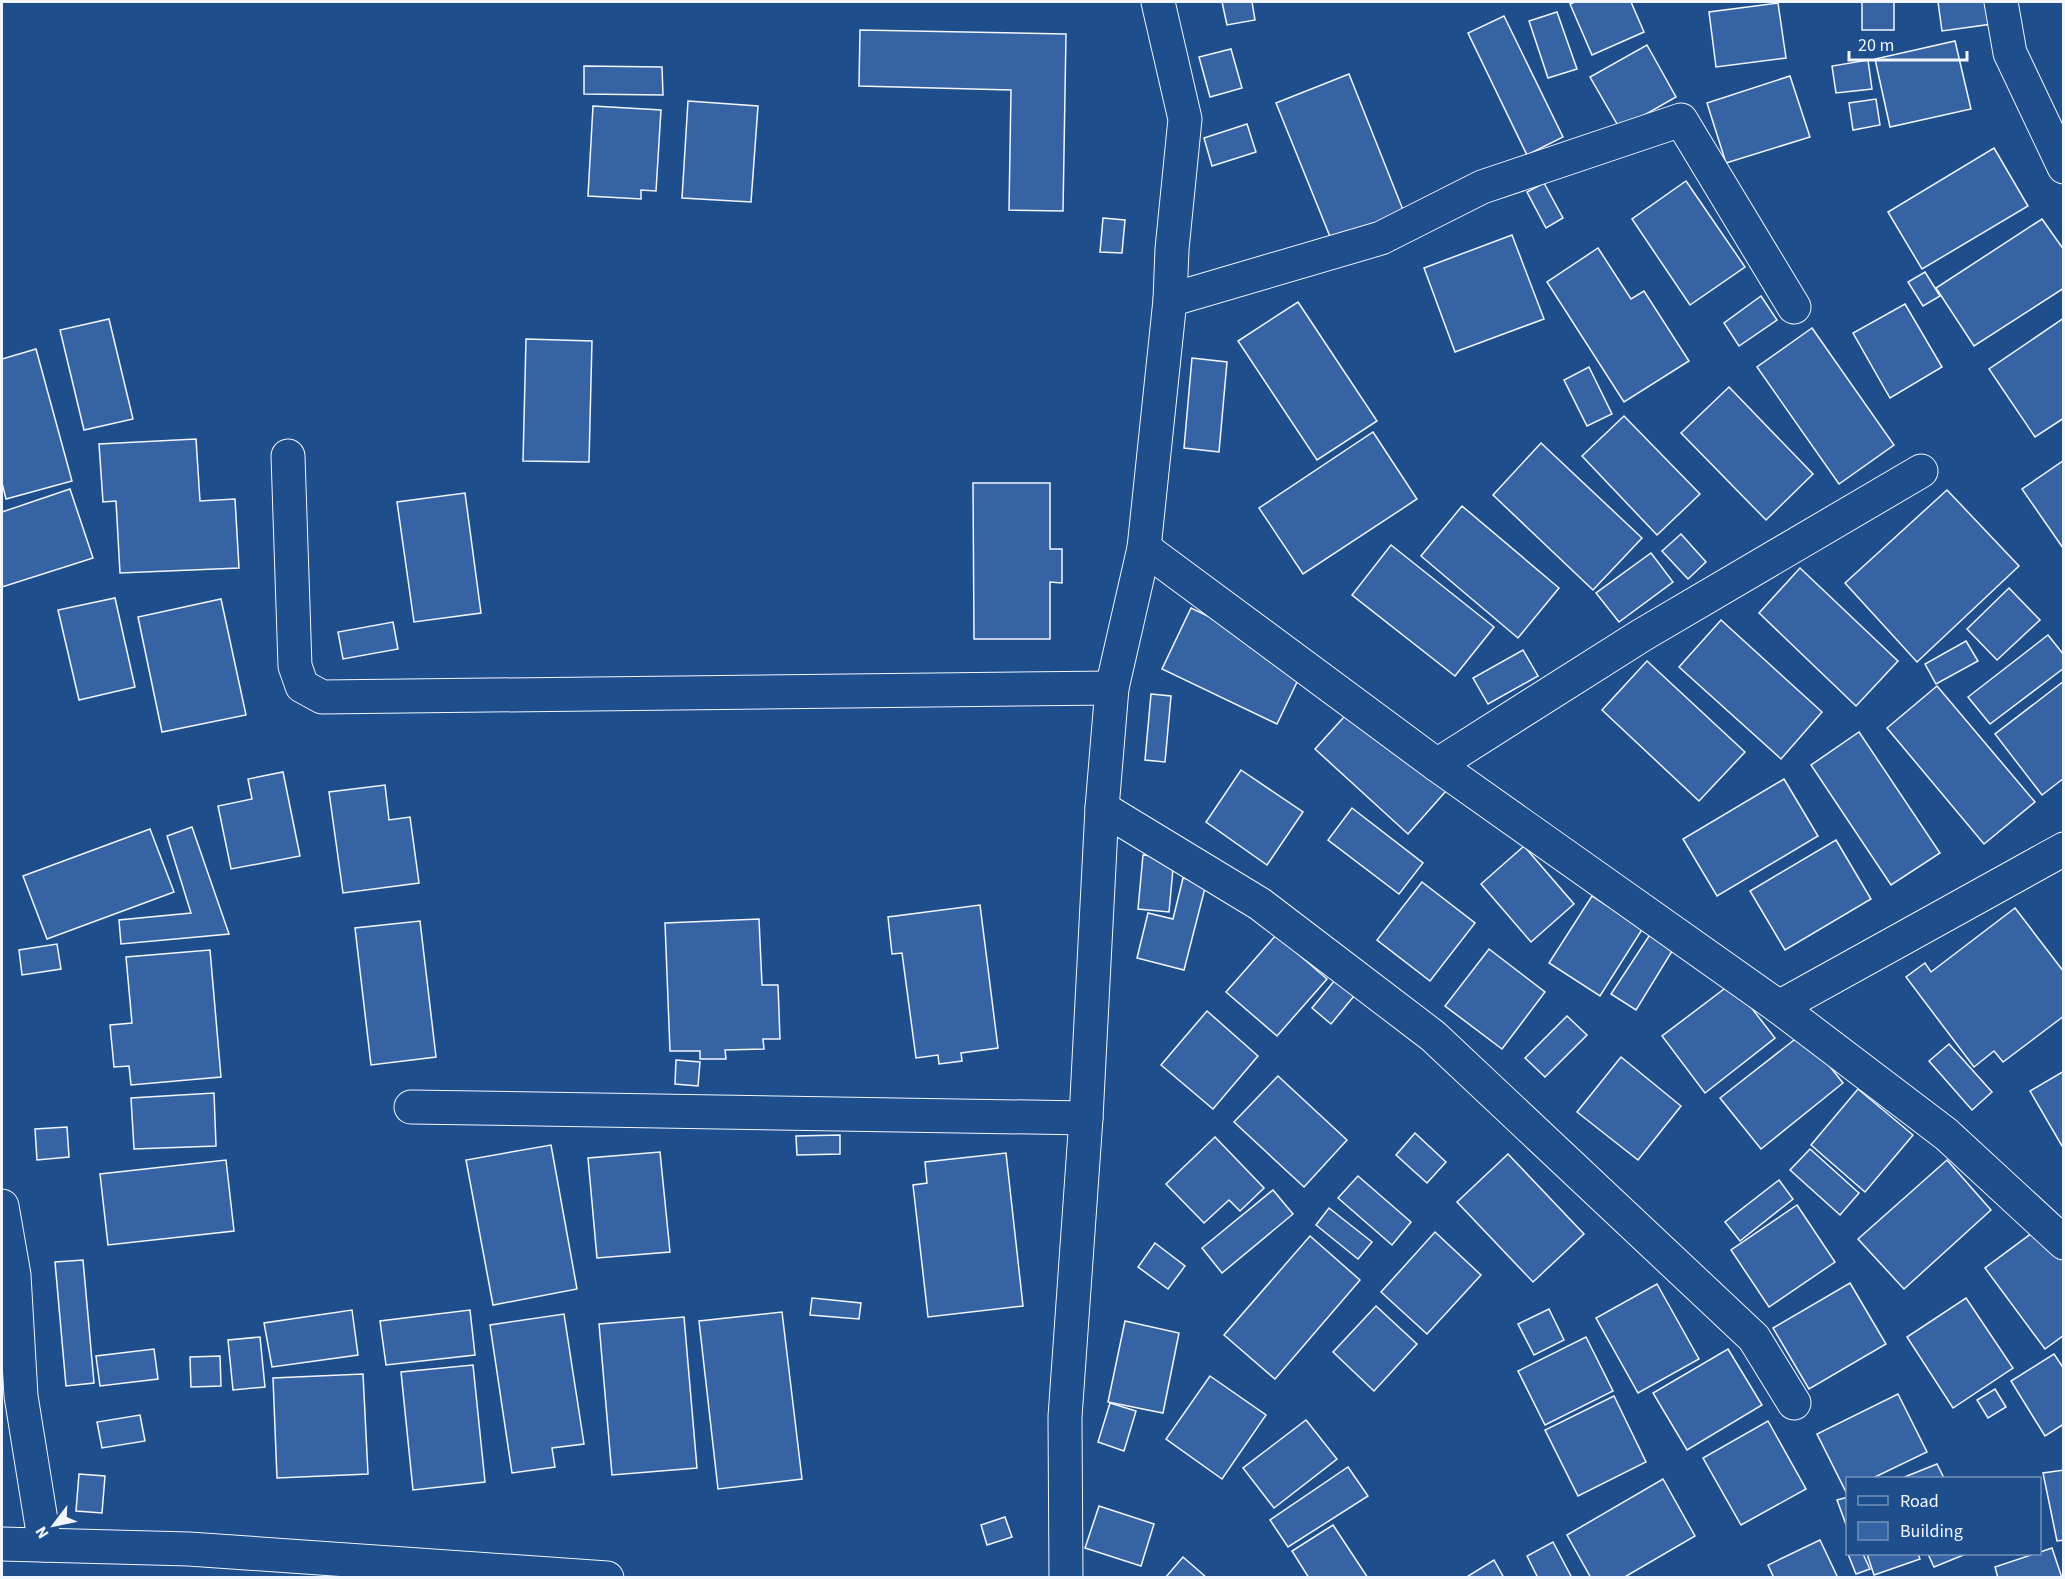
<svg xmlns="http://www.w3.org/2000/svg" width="2065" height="1579" font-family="'Source Sans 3',sans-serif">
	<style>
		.building { fill: #3563a3; stroke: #f2f6ff; stroke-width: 1.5 }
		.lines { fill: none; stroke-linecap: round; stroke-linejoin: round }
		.minor-casing { stroke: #f2f6ff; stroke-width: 35 }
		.minor { stroke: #1f4e8c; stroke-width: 33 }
	</style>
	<rect width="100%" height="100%" fill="#1f4e8c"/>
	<g class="building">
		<path d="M1222,2H1252L1255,20L1227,25Z"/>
		<path d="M1575,2H1631L1644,32L1592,55L1570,4Z"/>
		<rect x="1862" y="2" width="32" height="28"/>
		<path d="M1938,2H1989L1992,24L1942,31Z"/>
		<path d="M1778,3L1786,58L1716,67L1709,12Z"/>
		<path d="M1557,12L1577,69L1548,78L1529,21Z"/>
		<path d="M1504,16L1563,137L1527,155L1468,33Z"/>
		<path d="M860,30L1066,34L1063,211L1009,210L1011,90L859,86Z"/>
		<path d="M1955,41L1971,109L1890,127L1875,59Z"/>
		<path d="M1647,45L1676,97L1620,129L1590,77Z"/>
		<path d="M1231,49L1242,88L1210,97L1199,57Z"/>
		<path d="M1868,60L1872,89L1836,93L1832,66Z"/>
		<path d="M584,66L662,67L663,95L584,94Z"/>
		<path d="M1349,74L1405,215L1333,244L1276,103Z"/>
		<path d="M1790,76L1810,137L1726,163L1707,103Z"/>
		<path d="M1876,99L1880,125L1853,130L1849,103Z"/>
		<path d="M688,101L758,106L751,202L682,198Z"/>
		<path d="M593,106L661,110L656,191L641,190V199L588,196Z"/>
		<path d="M1247,124L1256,152L1212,166L1204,138Z"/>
		<path d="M1994,148L2028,206L1922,269L1888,212Z"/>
		<path d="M1686,181L1745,267L1690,305L1632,219Z"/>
		<path d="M1544,183L1563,218L1546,228L1527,192Z"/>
		<path d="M1103,218L1125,220L1122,253L1100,252Z"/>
		<path d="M2042,219L2064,250V288L1974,346L1936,288Z"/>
		<path d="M1512,235L1544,319L1455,352L1424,268Z"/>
		<path d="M1598,248L1631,299L1644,291L1689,361L1624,402L1547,282Z"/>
		<path d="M1925,272L1940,296L1923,306L1908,282Z"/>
		<path d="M1761,296L1777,320L1739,346L1724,323Z"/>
		<path d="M1298,302L1377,421L1317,460L1238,341Z"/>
		<path d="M1905,304L1942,367L1890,398L1853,333Z"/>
		<path d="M2064,318V418L2035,437L1989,369Z"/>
		<path d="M109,319L133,419L84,430L60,330Z"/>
		<path d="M1812,328L1894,445L1839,484L1757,367Z"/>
		<path d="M526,339L592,341L589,462L523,461Z"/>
		<path d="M36,349L72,481L6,499L2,483V359Z"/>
		<path d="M1192,358L1227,362L1219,452L1184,448Z"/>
		<path d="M1589,367L1612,414L1587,426L1564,380Z"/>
		<path d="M1729,387L1813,474L1766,520L1681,433Z"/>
		<path d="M1624,416L1700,494L1657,535L1582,456Z"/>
		<path d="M1373,432L1417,499L1303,574L1259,508Z"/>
		<path d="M196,439L200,501L235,499L239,568L120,573L116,501L103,502L99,444Z"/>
		<path d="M1541,443L1642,538L1593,590L1493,495Z"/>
		<path d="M2063,461L2064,547L2063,548L2022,489Z"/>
		<path d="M973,483H1050V549H1062V583L1050,582V639H974Z"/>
		<path d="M70,489L93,558L2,587V512Z"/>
		<path d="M1947,490L2019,566L1917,662L1845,583Z"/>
		<path d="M465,493L481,613L414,622L397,502Z"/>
		<path d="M1462,506L1559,588L1518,638L1421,556Z"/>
		<path d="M1681,534L1706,562L1688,579L1662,551Z"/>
		<path d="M1391,545L1494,627L1455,676L1352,595Z"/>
		<path d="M1651,553L1673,582L1619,622L1596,593Z"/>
		<path d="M1800,568L1898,661L1856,706L1759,613Z"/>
		<path d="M2009,588L2040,620L1997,660L1967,629Z"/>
		<path d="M115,598L135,687L79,700L58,610Z"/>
		<path d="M221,599L246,715L162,732L138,617Z"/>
		<path d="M1191,608L1306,663L1277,724L1162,669Z"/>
		<path d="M1721,620L1822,712L1781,759L1679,667Z"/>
		<path d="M393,622L398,649L343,659L338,632Z"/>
		<path d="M2048,635L2064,655V668L1990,724L1968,697Z"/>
		<path d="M1966,641L1978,661L1936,684L1925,664Z"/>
		<path d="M1523,650L1538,676L1488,704L1473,678Z"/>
		<path d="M1647,661L1745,752L1699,801L1602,710Z"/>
		<path d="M2064,681V778L2042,795L1995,734Z"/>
		<path d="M1937,686L2035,802L1984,844L1887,728Z"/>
		<path d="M1151,694L1171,696L1165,762L1145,760Z"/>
		<path d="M1353,707L1446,791L1408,834L1315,749Z"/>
		<path d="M1859,732L1940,853L1891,885L1811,765Z"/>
		<path d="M1241,770L1303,812L1267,865L1206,822Z"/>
		<path d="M283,772L300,856L231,869L218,806L252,799L248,779Z"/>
		<path d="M1784,779L1818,836L1717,896L1683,839Z"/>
		<path d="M385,785L389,820L410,817L419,883L343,893L329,792Z"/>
		<path d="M1352,808L1423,863L1399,894L1328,840Z"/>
		<path d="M192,827L229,934L121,944L119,920L191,913L167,836Z"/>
		<path d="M150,829L174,892L47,939L23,876Z"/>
		<path d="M1836,840L1871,899L1785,950L1750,891Z"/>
		<path d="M1524,846L1574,904L1531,942L1481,884Z"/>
		<path d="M1143,855L1174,858L1169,912L1138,909Z"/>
		<path d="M1183,878L1206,884L1184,970L1137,958L1148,913L1173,919Z"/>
		<path d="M1422,882L1475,923L1430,981L1377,940Z"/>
		<path d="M1592,896L1643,928L1600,996L1549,963Z"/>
		<path d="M980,905L998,1048L961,1053L962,1061L939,1064L938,1055L916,1058L902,953L892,954L888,917Z"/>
		<path d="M2015,908L2064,972V1016L2003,1062L1994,1051L1974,1067L1906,977L1925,963L1931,972Z"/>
		<path d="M759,919L762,985H778L780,1039H763L764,1049L725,1050L726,1059H700V1051H670L665,923Z"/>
		<path d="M420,921L436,1057L371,1065L355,928Z"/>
		<path d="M1651,933L1674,948L1636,1010L1611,994Z"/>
		<path d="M1276,935L1327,979L1277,1036L1226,992Z"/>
		<path d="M57,944L61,969L22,975L19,950Z"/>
		<path d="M1489,949L1545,992L1502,1049L1445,1006Z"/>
		<path d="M210,950L221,1077L131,1085L129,1066L114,1067L110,1025L132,1023L126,957Z"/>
		<path d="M1335,980L1354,996L1331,1024L1312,1008Z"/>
		<path d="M1732,983L1775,1038L1705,1093L1662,1036Z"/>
		<path d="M1207,1011L1258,1056L1213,1109L1161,1065Z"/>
		<path d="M1567,1016L1587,1035L1545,1077L1525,1058Z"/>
		<path d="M1803,1033L1843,1083L1761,1149L1720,1098Z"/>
		<path d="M1949,1044L1992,1092L1972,1110L1929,1061Z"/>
		<path d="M1621,1057L1681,1106L1638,1160L1577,1112Z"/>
		<path d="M676,1060L700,1062L698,1086L675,1084Z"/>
		<path d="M2064,1071V1145L2062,1146L2030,1091Z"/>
		<path d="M1278,1076L1347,1140L1304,1187L1234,1122Z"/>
		<path d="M1858,1089L1913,1135L1865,1192L1811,1145Z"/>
		<path d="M214,1093L216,1146L134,1149L131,1098Z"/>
		<path d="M67,1127L69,1157L37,1160L35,1129Z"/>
		<path d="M1415,1133L1446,1162L1427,1183L1396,1155Z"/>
		<path d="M840,1135V1154L797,1155L796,1136Z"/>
		<path d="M1215,1137L1264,1188L1240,1211L1229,1200L1204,1223L1166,1184Z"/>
		<path d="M551,1145L577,1289L493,1305L466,1160Z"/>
		<path d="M1810,1149L1859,1193L1840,1215L1790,1170Z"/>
		<path d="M660,1152L670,1252L597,1258L588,1158Z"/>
		<path d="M1006,1153L1023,1306L928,1317L913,1185L927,1183L925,1162Z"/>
		<path d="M1508,1154L1584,1234L1533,1282L1457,1202Z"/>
		<path d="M226,1160L234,1231L108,1245L100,1174Z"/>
		<path d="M1947,1160L1991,1210L1904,1289L1858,1239Z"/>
		<path d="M1358,1176L1411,1222L1392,1245L1338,1198Z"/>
		<path d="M1779,1180L1793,1199L1740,1241L1725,1222Z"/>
		<path d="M1273,1190L1293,1214L1222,1273L1202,1248Z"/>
		<path d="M1797,1205L1835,1262L1769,1307L1731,1250Z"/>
		<path d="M1329,1208L1372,1242L1358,1259L1316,1225Z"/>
		<path d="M2040,1227L2064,1258V1335L2045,1349L1985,1268Z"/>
		<path d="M1435,1232L1481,1275L1427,1334L1381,1292Z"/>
		<path d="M1310,1236L1360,1280L1275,1379L1224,1335Z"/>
		<path d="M1155,1243L1185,1266L1168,1289L1138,1267Z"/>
		<path d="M83,1260L94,1383L66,1386L55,1262Z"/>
		<path d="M1850,1283L1886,1344L1809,1389L1773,1328Z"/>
		<path d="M1657,1284L1699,1359L1638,1393L1596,1318Z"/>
		<path d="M812,1298L861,1303L859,1319L810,1315Z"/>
		<path d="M1966,1298L2013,1368L1953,1408L1907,1337Z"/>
		<path d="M1376,1306L1417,1344L1374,1391L1333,1352Z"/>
		<path d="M1549,1309L1564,1340L1534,1355L1518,1324Z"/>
		<path d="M352,1310L358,1355L272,1367L264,1323Z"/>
		<path d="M470,1310L475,1355L386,1365L380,1321Z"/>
		<path d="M782,1312L802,1479L718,1489L699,1321Z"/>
		<path d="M564,1314L584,1444L552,1448L555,1467L512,1473L490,1325Z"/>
		<path d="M684,1317L697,1468L612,1475L599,1324Z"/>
		<path d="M1125,1321L1179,1333L1163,1413L1108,1402Z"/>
		<path d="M260,1337L265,1387L233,1390L228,1340Z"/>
		<path d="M1586,1337L1613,1391L1545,1425L1518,1371Z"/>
		<path d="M154,1349L158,1379L100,1386L96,1356Z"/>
		<path d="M1728,1349L1762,1405L1687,1450L1653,1393Z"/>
		<path d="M2054,1354L2064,1369V1424L2045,1436L2011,1381Z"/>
		<path d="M220,1356L221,1386L191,1387L190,1357Z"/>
		<path d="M473,1365L485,1482L413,1490L401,1372Z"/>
		<path d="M363,1374L368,1474L277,1478L273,1378Z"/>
		<path d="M1210,1376L1266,1415L1222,1479L1166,1439Z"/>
		<path d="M1995,1389L2006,1407L1988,1418L1977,1400Z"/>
		<path d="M1898,1394L1927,1452L1873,1478H1848L1846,1492L1817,1434Z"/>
		<path d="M1614,1396L1646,1462L1578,1496L1545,1430Z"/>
		<path d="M1110,1403L1136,1411L1124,1451L1098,1442Z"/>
		<path d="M140,1415L145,1441L102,1448L97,1422Z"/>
		<path d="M1306,1420L1337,1459L1274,1508L1243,1468Z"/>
		<path d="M1768,1421L1806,1489L1741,1525L1703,1458Z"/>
		<path d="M1937,1464L1944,1478H1902Z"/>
		<path d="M1348,1467L1368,1496L1288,1547L1270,1520Z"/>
		<path d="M2064,1470V1540L2057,1541L2043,1473Z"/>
		<path d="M79,1474L105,1476L102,1513L76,1511Z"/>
		<path d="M1663,1479L1695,1536L1623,1578H1591L1567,1535Z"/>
		<path d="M1848,1497V1530L1837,1500Z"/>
		<path d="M1099,1506L1154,1524L1141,1566L1085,1548Z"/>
		<path d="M1005,1517L1012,1537L987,1545L981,1525Z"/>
		<path d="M1333,1525L1368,1578H1309L1292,1551Z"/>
		<path d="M1820,1540L1838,1578H1774L1768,1565Z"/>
		<path d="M1553,1542L1572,1578H1538L1527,1556Z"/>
		<path d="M2052,1548L2062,1578H1998L1995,1567Z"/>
		<path d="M1848,1554H1863L1870,1569L1856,1574Z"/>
		<path d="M1867,1554H1918L1920,1559L1874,1575Z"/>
		<path d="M1928,1554H1966L1934,1567Z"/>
		<path d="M1183,1557L1207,1578H1165Z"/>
		<path d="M1494,1560L1504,1578H1465Z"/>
	</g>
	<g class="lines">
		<g class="minor-casing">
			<g id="minor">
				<path d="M2001,2L2010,53L2064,167"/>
				<path d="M1170,300L1381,238L1482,187L1681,120L1794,307"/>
				<path d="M288,456L295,666L302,686L322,697L1112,688"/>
				<path d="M1144,548L1437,765L1779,1007L1946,1134L2064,1243"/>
				<path d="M1437,765L1642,635L1921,471"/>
				<path d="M1102,808L1260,904L1433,1036L1754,1338L1794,1403"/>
				<path d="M1779,1007L2064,849"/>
				<path d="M411,1107L1086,1118"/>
				<path d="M2,1206L14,1275L21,1396L45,1545"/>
				<path d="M2,1544L189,1549L607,1578"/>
				<path d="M1066,1578L1065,1417L1086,1118L1102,808L1112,688L1144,548L1170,300L1172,249L1185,119L1158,2"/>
			</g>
		</g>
		<use href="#minor" class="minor"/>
	</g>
	<rect width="2065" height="1579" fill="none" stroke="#f2f6ff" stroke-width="6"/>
	<rect x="1846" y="1477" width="195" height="78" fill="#1f4e8c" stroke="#7391ba" stroke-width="1.5"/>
	<rect x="1858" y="1496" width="30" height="9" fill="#1f4e8c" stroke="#7391ba" stroke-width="1.5"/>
	<text x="1900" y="1507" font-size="18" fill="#f2f6ff">Road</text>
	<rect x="1858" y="1522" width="30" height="18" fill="#3563a3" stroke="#7391ba" stroke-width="1.5"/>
	<text x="1900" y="1537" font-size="18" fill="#f2f6ff">Building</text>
	<g transform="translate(54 1525) rotate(238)" stroke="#1f4e8c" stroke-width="4.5" paint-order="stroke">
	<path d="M0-4.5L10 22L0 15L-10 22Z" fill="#f2f6ff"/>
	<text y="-9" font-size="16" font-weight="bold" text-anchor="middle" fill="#f2f6ff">N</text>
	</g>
	<path d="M1849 51v9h118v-9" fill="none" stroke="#f2f6ff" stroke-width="3"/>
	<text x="1858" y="51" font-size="18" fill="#f2f6ff" stroke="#1f4e8c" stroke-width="4.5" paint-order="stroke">20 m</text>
</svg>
